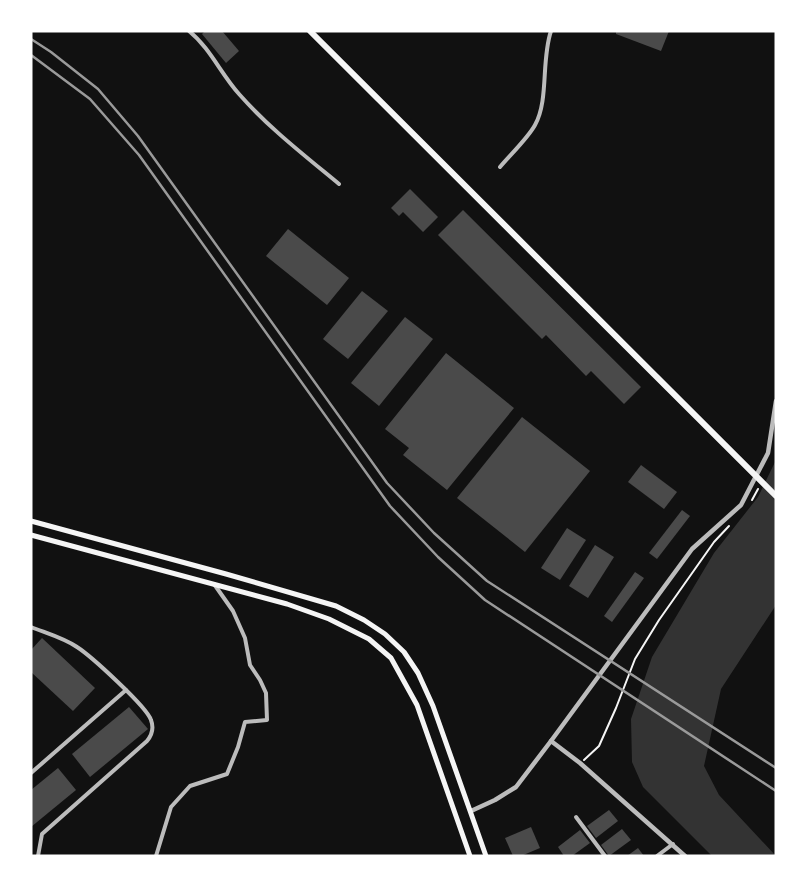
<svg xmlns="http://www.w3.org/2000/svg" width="807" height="887" font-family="Montserrat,sans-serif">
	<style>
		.water { fill: #333 }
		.building { fill: #4a4a4a }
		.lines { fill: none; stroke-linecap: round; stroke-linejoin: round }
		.path { stroke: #f5f5f5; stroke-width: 2 }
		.minor { stroke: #bcbcbc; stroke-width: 4 }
		.tertiary { stroke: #bcbcbc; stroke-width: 4.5 }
		.secondary { stroke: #f5f5f5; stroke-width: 5 }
		.trunk { stroke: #f5f5f5; stroke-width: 6 }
		.rail { stroke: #9a9a9a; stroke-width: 2.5 }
	</style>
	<rect width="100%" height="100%" fill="#111"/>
	<path class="water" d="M776,460V605L721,689L704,766L719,795L776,856H712L643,787L632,762L631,719L652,657L714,553L758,497Z"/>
	<g class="building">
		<path d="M205,31H222L239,51L226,63L202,34Z"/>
		<path d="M616,31H669L661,51L616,34Z"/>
		<path d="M410,189L438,217L423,232L403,212L399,216L391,208Z"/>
		<path d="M463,210L641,387L624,404L591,371L586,376L546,335L542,339L438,235Z"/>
		<path d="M288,229L349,278L327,305L266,256Z"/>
		<path d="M362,291L388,311L348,359L323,339Z"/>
		<path d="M405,317L433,339L379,406L351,383Z"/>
		<path d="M446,353L514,408L447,490L403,455L409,448L385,429Z"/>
		<path d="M522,417L590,471L525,552L457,498Z"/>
		<path d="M641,465L677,492L664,509L628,482Z"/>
		<path d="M682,510L690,516L657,559L649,553Z"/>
		<path d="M567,528L586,540L560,580L541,568Z"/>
		<path d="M595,545L614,557L588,598L569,586Z"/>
		<path d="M635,572L644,578L612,622L604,616Z"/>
		<path d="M42,638L95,688L73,711L31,672V650Z"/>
		<path d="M129,707L148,729L90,777L72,754Z"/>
		<path d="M58,768L76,790L31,827V790Z"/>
		<path d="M609,810L618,821L596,838L587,826Z"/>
		<path d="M531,827L540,848L521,856H513L505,838Z"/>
		<path d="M622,829L631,840L609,856L601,845Z"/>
		<path d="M580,830L590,843L572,856H564L558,847Z"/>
		<path d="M638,848L644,856H627Z"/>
	</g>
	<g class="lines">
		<g class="path">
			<path d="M752,500L758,489"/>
			<path d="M584,760L599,746L616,708L635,659L659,620L714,542L729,526"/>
		</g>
		<g class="minor">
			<path d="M189,31C210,48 221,74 239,94C269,128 304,155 339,184"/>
			<path d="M500,167C510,155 528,138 535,125C549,100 541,60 551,31"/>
			<path d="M31,627C46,633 64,638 77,647C91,656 147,707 151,720C154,728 152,735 147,741L42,834L38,856"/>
			<path d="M31,773L126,690"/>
			<path d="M576,817L605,856"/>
			<path d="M156,856L171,807L190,786L227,774L238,747L245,722L267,720L266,693L260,680L250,665L245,638L233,611L214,584"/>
			<path d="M657,856L673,844"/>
		</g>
		<g class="tertiary">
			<path d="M551,741L580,763L685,856"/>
			<path d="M471,811L495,800L516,787L551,741L692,549L741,505L768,453L776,401"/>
		</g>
		<g class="secondary">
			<path d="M31,521L226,574L336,606L364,620L385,634L404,652L418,673L433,706L486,856"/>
			<path d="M31,535L287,604L329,619L369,639L391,658L417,705L470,856"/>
		</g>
		<path class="trunk" d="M310,31L776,496"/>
		<g class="rail">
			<path d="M31,39L51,52L98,89L138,136L387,483L434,533L487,581L776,768"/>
			<path d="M31,55L90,99L139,155L390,506L438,557L485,600L776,791"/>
		</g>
	</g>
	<rect width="807" height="887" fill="none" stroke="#ffffff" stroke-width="65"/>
</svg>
